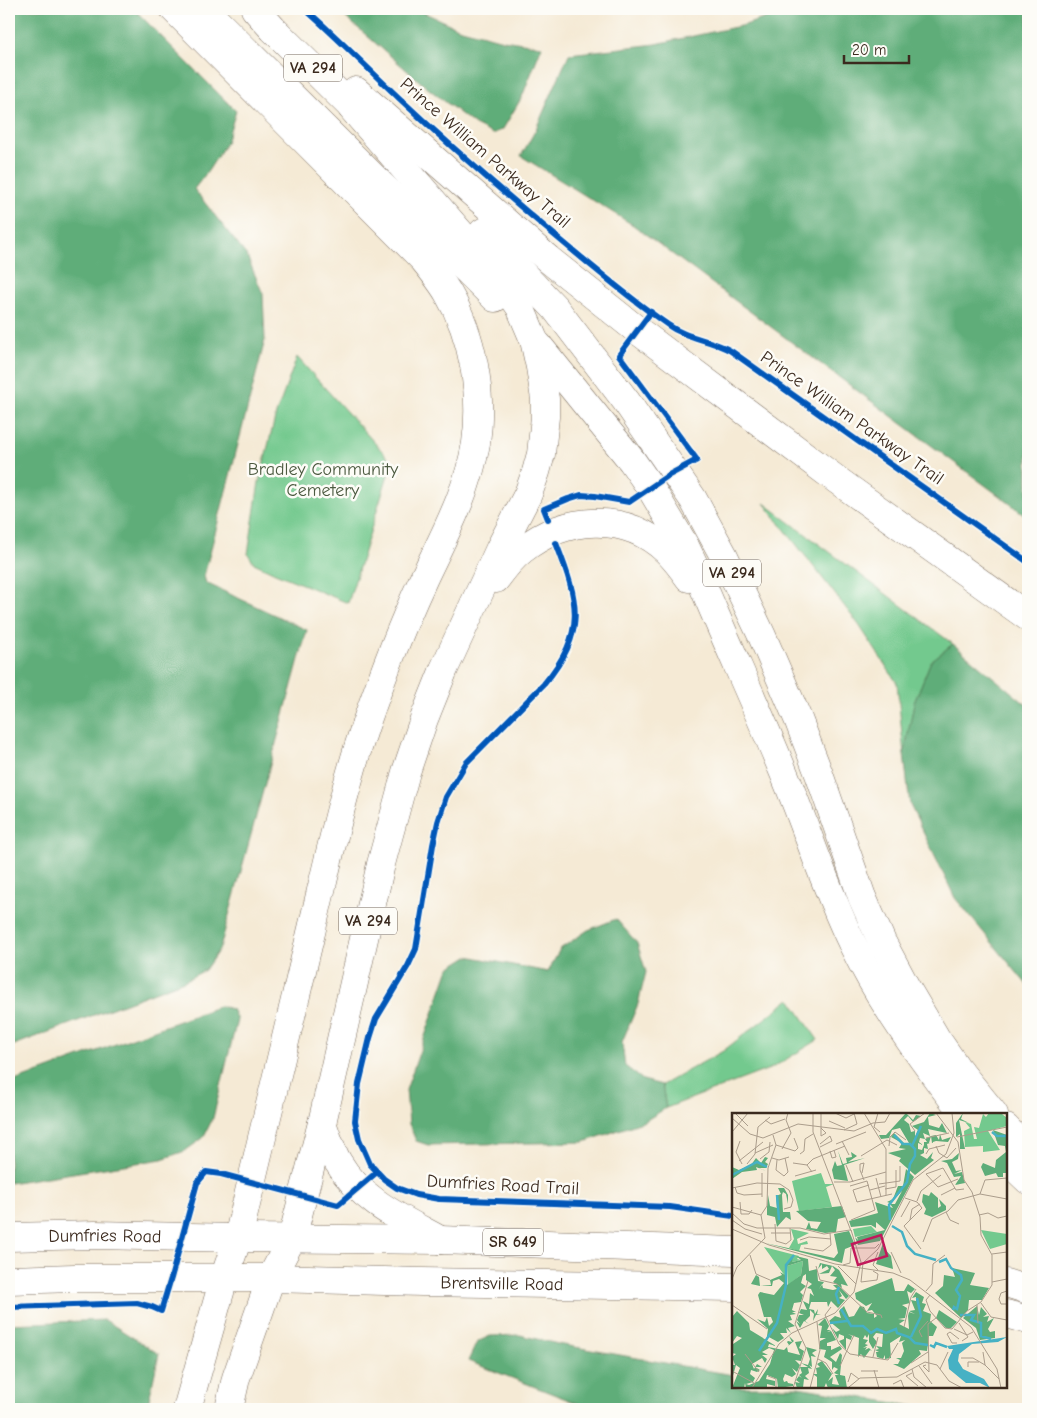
<svg xmlns="http://www.w3.org/2000/svg" width="1037" height="1418" font-family="'Comic Neue',sans-serif">
	<style>
		.green { fill: #73c98e; stroke: #577a56 }
		.forest { fill: #5ead79; stroke: #4c6c4c }
		.lines { fill: none; stroke-linecap: round; stroke-linejoin: round }
		.secondary-casing { stroke: #7c6d5e; stroke-width: 29 }
		.primary-casing { stroke: #7c6d5e; stroke-width: 29 }
		.highway-casing { stroke: #7c6d5e; stroke-width: 29 }
		.secondary { stroke: #fff; stroke-width: 28 }
		.primary { stroke: #fff; stroke-width: 28 }
		.highway { stroke: #fff; stroke-width: 28 }
		.cycleway-casing { stroke: #fdfcf7; stroke-width: 9 }
		.cycleway { stroke: #0057b8; stroke-width: 6 }
		.labels { text-anchor: middle; dominant-baseline: central; stroke-width: 5; stroke-linejoin: round; paint-order: stroke }
		.shield { fill: #fdfcf7; stroke: #75695f; stroke-width: 1 }
		.shield-label { font-size: 16px; font-weight: bold; fill: #3b2a1e }
		.street-label { font-size: 18px; fill: #3b2a1e; stroke: #fdfcf7 }
		.park-label { font-size: 18px; fill: #4c5a40; stroke: #fdfcf7 }
		.inset-river { fill: none; stroke: #46b1c4; stroke-width: 2.5 }
		.inset-road { fill: none; stroke: #ab9d8c; stroke-width: 1 }
		.view { fill: #c2185b; fill-opacity: 0.15; stroke: #c2185b; stroke-width: 2.5 }
		.inset-edge { fill: none; stroke: #3b2a1e; stroke-width: 2.5 }
	</style>
	<rect width="100%" height="100%" fill="#fdfcf7"/>
	<filter id="ink" filterUnits="userSpaceOnUse"><feTurbulence type="fractalNoise" baseFrequency=".02" numOctaves="2"/><feDisplacementMap in="SourceGraphic" scale="10" xChannelSelector="R" yChannelSelector="G"/><feConvolveMatrix kernelMatrix="1 2 1 2 8 2 1 2 1" color-interpolation-filters="sRGB"/></filter>
	<filter id="wash" filterUnits="userSpaceOnUse"><feTurbulence type="fractalNoise" baseFrequency=".0096" numOctaves="4" result="noise"/><feDisplacementMap in="SourceGraphic" scale="20" xChannelSelector="R" yChannelSelector="G"/><feGaussianBlur stdDeviation="1.12" result="paint"/><feColorMatrix in="noise" values="0 0 0 0 0 0 0 0 0 0 0 0 0 0 0 0 0 1.4 0 .05"/><feComposite in="paint" operator="in"/></filter>
	<g filter="url(#wash)">
		<rect width="100%" height="100%" fill="#f5ead5"/>
		<g class="green">
			<path d="M297,357L392,462L348,603L275,573L254,563L248,554L259,482L276,414Z"/>
			<path d="M764,503L953,644L931,661L914,703L904,755L897,683L859,625Z"/>
			<path d="M790,999L818,1040L772,1068L666,1108L662,1085L723,1051Z"/>
		</g>
		<g class="forest">
			<path d="M9,9H134L236,111L226,143L208,171L194,189L247,256L263,294L265,340L204,576L206,583L307,630L220,948L205,970L184,981L9,1047Z"/>
			<path d="M336,9H416L458,28L503,40L542,46L522,97L503,129L493,134L475,125L425,86Z"/>
			<path d="M788,9H1028V517L633,225L521,156L535,131L569,54L656,44L745,25L777,14Z"/>
			<path d="M953,644L1028,706V986L955,898L910,805L904,755L914,703L931,661Z"/>
			<path d="M616,919L637,943L646,972L638,1004L622,1042L625,1066L643,1080L662,1085L666,1108L645,1121L584,1142L428,1145L416,1141L409,1124L406,1090L449,968L468,956L548,972L560,949L588,930Z"/>
			<path d="M220,1006L232,1009L237,1020L213,1118L203,1138L185,1151L162,1159L9,1183V1083Z"/>
			<path d="M105,1320L159,1354L147,1409H9V1324Z"/>
			<path d="M520,1335L558,1344L733,1375V1387H798L931,1409H592L468,1361L477,1342L490,1336Z"/>
		</g>
	</g>
	<g filter="url(#ink)">
		<g class="lines">
			<g class="secondary-casing">
				<g id="secondary">
					<path id="s1" d="M271,1278L422,1282L733,1287"/>
					<path d="M1006,1314L1028,1320"/>
				</g>
			</g>
			<g class="primary-casing">
				<g id="primary">
					<path id="s2" d="M9,1237L95,1235L238,1238L440,1240L733,1251"/>
					<path d="M9,1280L74,1278H271"/>
					<path d="M1006,1283L1028,1290"/>
				</g>
			</g>
			<g class="highway-casing">
				<g id="highway">
					<path d="M174,9L423,259C432,270 441,281 448,293C473,336 483,393 476,443C468,493 443,537 422,582C400,629 382,677 365,726C342,795 327,866 310,937C286,1037 262,1138 238,1238L224,1278L187,1409"/>
					<path d="M204,9L495,298"/>
					<path d="M255,9L273,29L365,120"/>
					<path d="M356,91L548,259L637,330L837,480L1028,617"/>
					<path d="M483,232L555,308L626,401L693,499L724,556L762,636L798,719L819,774L862,897L882,942L907,989L936,1038L956,1067L994,1114"/>
					<path d="M538,345L632,461L650,487L685,546L696,569C724,637 755,703 783,771C807,828 825,888 852,943C882,1005 922,1060 964,1114"/>
					<path d="M496,579C504,568 512,558 522,550C565,516 625,511 667,551C675,559 682,568 689,578"/>
					<path d="M322,1123C327,1136 331,1150 338,1162C361,1201 402,1219 440,1240"/>
					<path d="M1006,1128L1028,1152"/>
					<path d="M1006,1159L1028,1180"/>
					<path d="M229,1409L236,1378L271,1278L292,1238L322,1123L381,864L406,772L424,719L444,669L500,548L528,494L536,472L541,454L545,417V399L540,367L534,340L520,307L502,281L352,108"/>
				</g>
			</g>
			<use href="#secondary" class="secondary"/>
			<use href="#primary" class="primary"/>
			<use href="#highway" class="highway"/>
			<g class="cycleway-casing">
				<g id="cycleway">
					<path d="M305,9C337,37 367,68 399,98C450,146 504,193 558,238C594,268 630,299 668,325C687,339 711,339 731,351L1028,562"/>
					<path d="M548,519L544,509L568,499L581,495L595,496L629,502L669,475L697,460L619,355L651,312"/>
					<path d="M556,543C579,602 587,632 544,684L466,763L446,797L438,822L433,845L416,949L408,966L376,1019L370,1038L359,1084L355,1121L359,1139L370,1164L384,1179L397,1188L416,1195L439,1199L670,1207L733,1216"/>
					<path d="M9,1307L137,1303L152,1307L161,1311L171,1278L197,1183L206,1172L221,1174L338,1205L377,1172"/>
				</g>
			</g>
			<use href="#cycleway" class="cycleway"/>
		</g>
	</g>
	<g class="labels">
		<g class="shield">
			<rect x="284" y="54.5" width="58" height="27" rx="4"/>
			<rect x="703" y="559.5" width="58" height="27" rx="4"/>
			<rect x="339" y="907.5" width="58" height="27" rx="4"/>
			<rect x="483" y="1228.5" width="60" height="27" rx="4"/>
		</g>
		<g class="shield-label">
			<text x="313" y="68">VA 294</text>
			<text x="732" y="573">VA 294</text>
			<text x="368" y="921">VA 294</text>
			<text x="513" y="1242">SR 649</text>
		</g>
		<g class="street-label">
			<text transform="translate(485 153) rotate(41)">Prince William Parkway Trail</text>
			<text transform="translate(852 418) rotate(35)">Prince William Parkway Trail</text>
			<text transform="translate(503 1185) rotate(3)">Dumfries Road Trail</text>
			<text stroke="none"><textPath href="#s2" startOffset="96">Dumfries Road</textPath></text>
			<text stroke="none"><textPath href="#s1" startOffset="231">Brentsville Road</textPath></text>
		</g>
		<g class="park-label">
			<text x="323" y="469">Bradley Community<tspan x="323" dy="21">Cemetery</tspan></text>
		</g>
	</g>
	<g transform="translate(732 1113)">
		<rect width="275" height="275" fill="#f5ead5"/>
		<path d="M257,0L270,1L275,5V13L256,18L268,37L251,39V33L233,34L232,18L238,15L233,9L239,11L242,26H245L242,14L247,15L251,1L254,4ZM89,60L93,71H102L94,74L100,94L67,98L60,68ZM139,113L145,119L123,124L121,116ZM59,116L77,120L65,126L66,131L75,128L76,131L69,132L67,138L57,135L62,126ZM249,117L275,121V131L258,136ZM32,134L67,143L65,146L69,147L60,149V144L53,152V163ZM71,148L69,162L56,172L55,153Z" fill="#73c98e"/>
		<path d="M174,0L181,7L184,2L189,3L181,9L176,3L172,7L177,11L179,19L183,18V24L186,17L180,13L192,9L198,0L204,2L196,4L197,12L207,15L210,10L215,20L196,16L198,23L191,20L193,26L188,25L187,29L191,32L186,30V36L190,37L192,32V29H195L193,26L199,23L197,30H200L199,23L204,22L207,27L208,21L210,27L219,24L216,29L204,28L195,31L196,36L192,35V40L188,42L195,46L201,39L199,45L202,47L183,62L167,48L169,45L156,40L174,36L167,35L170,30L159,24L162,20L173,31L177,30L168,15L160,17L157,25L149,26L147,22H154ZM231,0L229,6L237,10L227,7L233,36H228V21L224,24V10ZM261,17L275,22V60H271V64H266L264,60L253,63L249,54L251,50L263,55L264,47L274,39L273,33L266,32ZM106,38L111,51L115,50L114,45L120,44L119,39L125,43L116,49L133,45L112,52L116,68L102,66L100,57L103,48L105,53L110,52ZM227,40L226,46L220,49L224,58L230,57L222,61L230,59L233,70L223,72L229,63L222,64L215,50L209,48L220,46ZM33,44L36,45L33,49L36,51L34,55H27L34,58L24,54L25,57L10,59L0,66V54L7,57L19,52L24,45L29,50ZM174,56L182,64L148,128L126,132L123,124L126,127L125,124L153,117L144,109V115L139,112L119,114L117,108L146,100L143,89L161,95L158,91H163L170,78L158,90L155,89L161,86L166,73H171ZM46,75H52L56,82V91L54,81L51,79L50,82L51,99H58L59,107L54,104L45,114L43,104L35,102V94L36,82L38,93L45,95L44,83L49,81ZM199,79L206,85V95L209,93L207,86L214,93V97L200,104L192,101L194,96L190,89L191,81L197,83ZM110,93L114,104L106,106L104,119L93,120L74,116L77,109L79,115L85,116L89,109L76,108L64,98ZM117,118L123,132L113,136L110,150L33,130L102,145L106,140L102,121ZM152,127L151,134L159,143L161,156L144,151ZM61,143L60,149L69,147L64,143L76,146L77,158L85,156L86,168L92,169L87,176L90,171L91,175L101,177L105,176L101,172H106L117,183L114,186L107,177L110,183L107,185L113,187L106,195L99,188L96,194L95,189H79L77,196L82,197L83,201L86,196L85,201H89L84,202L81,208L82,201L78,197V203L73,208L77,211L72,208L68,215L64,208L68,211L65,207L67,202H72L67,200L69,196L75,197L71,188L77,191L78,180L82,183L79,176L75,175L80,171L74,167V161L71,163L69,170L74,173L68,179L71,182L69,189L62,190L60,197L64,199H60L64,201L58,202L60,207L56,208L63,213L56,215L59,220L54,215L55,220H48L52,225L46,229L35,223L36,216L25,206L33,209L35,204L37,213L41,209L39,204H32L26,182L28,179L42,182L52,170L47,166L41,168L40,173H28L19,171L24,162L27,164L28,173L39,172L38,167L50,162L48,159L53,162V152ZM71,148L69,162L55,172V153ZM88,150L101,153L107,157L116,173L109,171L110,175L101,169L105,164L98,163L103,157L100,153L97,160L87,161L97,156L95,153L90,156V151L86,156ZM220,155L243,160L238,172L257,175L250,187H237L236,197L229,205L203,180L211,173L212,162L223,164ZM160,165L163,178H172L176,171L183,176L179,180L175,178L178,190L170,192L175,195L173,205L166,206L173,207L167,211L177,216L176,203L177,199L183,201L177,198L183,197L179,187L184,188V184L180,185L184,179L192,184L190,190L194,191L191,198L199,201L198,208L205,214L201,223H197L195,238L187,237L189,241L172,256L161,251H166L168,247L164,245H169L172,238L170,230L173,227L167,229L169,223L158,230L159,245L153,246V242L151,246L145,244L144,239H147L143,237L147,236L144,233L150,234L151,221L144,220L141,224L145,229L141,236L137,229V221L135,225L133,222L131,226L136,227L133,231L136,232L131,235L135,234L133,237L137,235L140,238L138,237L132,245L129,241L126,244L127,225L116,221L120,223L119,227L114,225V237L107,228L112,226V223L107,221L106,226L100,215L104,219L108,217L97,208L103,203L109,205L107,198L112,193L117,204L122,203L128,193L132,194L135,200L142,201V205L145,203L140,197L135,198L140,190L134,193L124,186L123,180ZM245,193L247,202L249,194L255,201L251,204L257,203L255,209L262,205L256,216L258,219L263,218V225L248,227L244,215L231,205ZM207,197L225,209L219,215H214L204,205ZM5,198L17,210L18,217L44,233L37,231L36,234L52,237L57,232L55,229L56,228L60,229L57,223L62,228L55,234L56,239L68,242L63,229L70,228L67,235L72,238L69,248L63,247L68,252L65,259L60,255L64,261L60,264L53,261L51,266L52,269L55,268L56,270L61,271V273L46,275L45,266L35,262L34,266L43,268V273L35,271V275H14L13,270L12,275H0L8,255L4,252L0,266V252H3L0,244L4,241L0,240L1,231L10,225L5,223L0,230V204ZM37,235L42,237L38,251L27,268L17,272L14,271L21,269L23,265L18,261L19,257L25,259L28,257L23,254H30L25,251L22,256L20,251L30,245L33,250L35,246L30,242H36L30,239ZM93,205L97,213L95,217H99L95,219L99,218L104,227L95,230V233H99V237L108,233L110,236L98,244L104,249L108,240L110,242L108,262L113,263L115,275H96L94,270L92,275H85V264L81,261H85L84,255L88,254L85,251L90,248L100,261L96,268L101,264L100,271L107,272L103,262H107L102,260L106,256L102,254L100,257V249L92,244L94,237L87,236L88,228L94,225H88L90,213L86,212ZM74,234L85,237L80,240L84,244L79,243L80,254L77,252L80,256L76,255L77,260L73,263L77,267L72,266L71,275H65L63,269L68,270L64,267L67,263L70,265L67,262L70,260L68,254H76L69,250L76,252L78,246Z" fill="#5ead79" fill-rule="evenodd"/>
		<path d="M275,224L266,229L240,231L227,241L226,248L231,256L252,266L258,275L248,270H234L217,256L216,247L221,236H217L215,233Z" fill="#46b1c4"/>
		<path class="inset-river" d="M260,19L265,23H275M180,33L189,13M0,62L25,49L35,54M45,82L47,107M158,107L157,92L175,69L178,51L183,43V36L178,31H171L162,22M160,113L170,119L175,133L183,141L204,147M207,149L214,146L219,155L229,162L230,167L224,177L228,183L225,196L222,194L221,197M107,174L104,181L107,191M109,196L119,213H131L139,220L145,216L154,220L164,216L165,220L177,224L183,230L196,232M228,202H242L239,207L249,210V223L259,226M98,210L115,208M179,224L189,203L185,185M198,232L202,234L204,230L215,234M27,238L45,210L54,172V152L62,142"/>
		<path class="inset-road" d="M81,0V19L119,118M89,0V23L94,20L89,15M103,0L114,5L122,1M132,0L154,36V82M146,0L142,14L148,19M4,1L16,13M0,5L18,21L31,25L66,11L122,18L141,10L153,9L158,0M33,7L39,11L53,6M97,8L113,15M112,17L125,11L122,0M183,18L178,11L193,0M0,19L16,0M225,24L275,14M194,25L217,20M8,28L4,39L10,51M110,28L117,42M104,31L134,19M44,32L63,38L66,35L62,25M157,33L158,24L163,19L174,27M204,33L207,40L215,45L224,35M88,34L100,28L98,23L88,31M50,36L59,20L54,7L56,0M98,38L100,45L104,44L102,37M23,40L41,32M68,41L72,38L73,26L81,21M194,41L197,36L213,32M129,43L155,27L165,32M40,45L47,47L57,44M28,46L37,39L38,29M45,47L44,57L52,63L56,59L53,45M7,48L31,29M61,50L75,52L80,59M15,51L23,41L26,14L38,4M75,52L81,46L113,33M114,52L121,69M30,60V84M130,60L132,50L128,51V57L132,67M194,61L211,55L224,77L232,76M194,61L206,74L226,66M63,63L84,57M144,65L149,84M102,69H118L154,59M147,71L168,68V53M137,72L121,77L125,89L160,81M118,73L135,68L143,97L119,107M3,74L5,80L12,82L30,81M0,75L25,70L48,71L57,77L61,87L59,94L52,96M153,76L164,74V57M138,77L153,73M248,81L253,67L275,65M209,82L223,75M173,85L185,89L190,95L172,113L189,136M185,88L189,78L209,62M8,89L9,101H17L20,97M0,94L29,102M214,99L218,107L227,111M0,100L12,111L25,115H68L92,121L118,117M247,102L256,100L266,105L275,103M169,104L178,88M0,107L13,116L30,121M178,107L180,96L188,91M43,111L44,128L54,131L59,127L58,115M0,116L37,132L103,151L161,160L178,167L239,214L265,256L269,275M39,120H58M68,127L77,124L99,126M191,129L200,106L216,98L226,87L248,81L275,86M72,135L91,138L99,132L98,120M146,139L141,152L146,157M159,139L169,160M260,141L275,139M18,142L24,161L38,167M111,152L118,150L119,135H143L147,131M84,153L88,167L105,171L135,199L149,202L150,205M106,153L124,171M141,158L146,161L145,167L129,169L131,150L146,136L181,67L214,41L222,20L220,0M0,166L5,154L33,125L29,102L35,93L36,55L44,32L41,22M260,169L275,166M194,178L200,171L201,151L213,142M275,178L269,180L267,186L269,191H275M198,182L194,187L198,198L213,215L220,216L235,198L249,189L260,172V142L249,122L248,104L240,79L232,67L226,29L204,0M249,190L259,204L275,207M0,192L35,216M245,192L246,210M99,194L93,202L107,231L118,241L156,247L166,230M227,210L236,224L230,228M172,214L179,184L184,176M222,216L235,222L241,219M190,224L187,218L196,208M225,230H220L215,221L218,219L227,226M251,239L253,252L267,266M13,241L27,259M141,244L146,224M229,245H241L253,252M86,246L94,250L101,261M179,250L196,239M194,252L191,253L197,259L196,211L204,205M108,253L122,222M187,253L200,271M236,254V249H247M180,256L182,264L195,275M208,256L216,239M142,257L147,275M0,258L22,270M129,258H146M180,260L174,263L186,273M36,263L44,266V275M116,269L119,260L127,266M161,271L169,267L172,275M117,274L128,265L165,264L193,249L205,252L217,268L230,275M20,275L47,231L60,220L103,200L122,179L129,149L119,117M61,275L74,235L63,211L76,168M78,275L88,237L85,209"/>
		<path class="view" d="M149,122L155,143L126,152L120,131Z"/>
		<rect width="275" height="275" class="inset-edge"/>
	</g>
	<rect width="1037" height="1418" fill="none" stroke="#fdfcf7" stroke-width="30"/>
	<path d="M844 55v8h65v-8" fill="none" stroke="#3b2a1e" stroke-width="2.5"/>
	<text x="852" y="55" font-size="15" fill="#3b2a1e" stroke="#fdfcf7" stroke-width="4" paint-order="stroke">20 m</text>
</svg>
